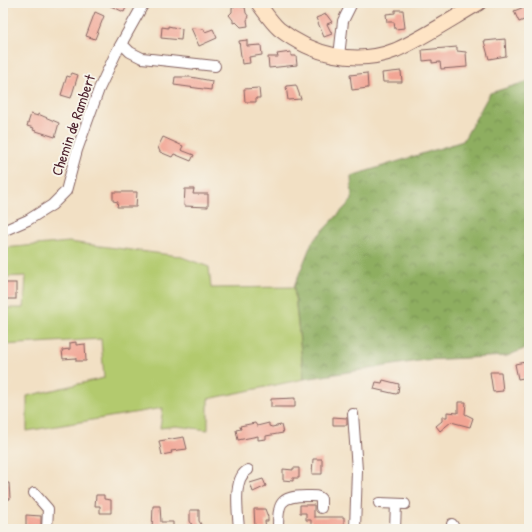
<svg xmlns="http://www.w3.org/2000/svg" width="532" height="532" font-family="'Patrick Hand',sans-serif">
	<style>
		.grass { fill: #b3ca6e; stroke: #7e744c }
		.forest { fill: url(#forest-crowns); stroke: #6c6646 }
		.building { fill: #f2a594 }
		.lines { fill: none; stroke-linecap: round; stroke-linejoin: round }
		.street-casing { stroke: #856361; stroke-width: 12 }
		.secondary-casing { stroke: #856361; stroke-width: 16 }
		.street { stroke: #fff; stroke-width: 10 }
		.secondary { stroke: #fee4c5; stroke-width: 14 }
		.labels { text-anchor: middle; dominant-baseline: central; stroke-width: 4; stroke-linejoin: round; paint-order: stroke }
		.street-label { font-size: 15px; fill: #4a1f2b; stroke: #f7f3e8 }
	</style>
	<defs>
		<pattern id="forest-crowns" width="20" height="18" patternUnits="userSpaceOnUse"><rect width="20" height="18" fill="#8eae61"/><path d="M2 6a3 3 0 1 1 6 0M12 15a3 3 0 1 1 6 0" fill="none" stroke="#768d50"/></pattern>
	</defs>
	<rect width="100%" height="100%" fill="#f7f3e8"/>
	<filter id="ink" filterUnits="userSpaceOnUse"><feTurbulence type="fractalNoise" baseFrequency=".025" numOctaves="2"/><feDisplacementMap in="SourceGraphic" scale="8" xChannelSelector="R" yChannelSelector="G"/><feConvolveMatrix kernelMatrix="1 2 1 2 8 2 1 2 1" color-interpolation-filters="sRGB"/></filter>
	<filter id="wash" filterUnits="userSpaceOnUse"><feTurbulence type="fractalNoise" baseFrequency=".012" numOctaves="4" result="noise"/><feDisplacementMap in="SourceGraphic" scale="16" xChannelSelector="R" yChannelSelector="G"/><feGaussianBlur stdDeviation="0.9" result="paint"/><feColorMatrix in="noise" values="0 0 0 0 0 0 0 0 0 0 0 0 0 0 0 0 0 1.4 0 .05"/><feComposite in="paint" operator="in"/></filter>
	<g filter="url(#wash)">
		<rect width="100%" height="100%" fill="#f2e0c4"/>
		<path class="grass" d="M69,242L179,256L209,267L211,288L294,287L304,379L208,399V430L176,426L160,428L163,408L27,431V396L104,378L101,339L3,345V308H24L26,276L3,277V248Z"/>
		<path class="forest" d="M529,81V347L507,356L425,360L304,379L294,287L312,242L352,200L351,176L463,141L490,93Z"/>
		<g id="blocks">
			<g class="building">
				<path d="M104,3H128L124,12Z"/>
				<path d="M238,5L241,7H245L246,13L249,17L247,20L248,26L241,27L236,22L233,23V20L229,15L232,12V8Z"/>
				<path d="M529,5V18L519,22L514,11Z"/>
				<path d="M395,10H403L405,28L395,29L394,22H387L386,14L395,13Z"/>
				<path d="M95,12L104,16L95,39L86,36Z"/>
				<path d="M326,14L332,22L327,24L332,34L324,37L316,18Z"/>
				<path d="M168,26L182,29L181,40L161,38L162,27L168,28Z"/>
				<path d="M191,28L204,29L205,32L213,29L217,38L199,46Z"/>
				<path d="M505,39L506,56L489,59L484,41Z"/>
				<path d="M247,40V46L261,45L262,55L249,57L250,63L242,64L239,41Z"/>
				<path d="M457,47V51L466,52L467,67L441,69L440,62L432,63V60L423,61L422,50Z"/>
				<path d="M291,52V56H296L297,65L269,68L268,57H278L277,54Z"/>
				<path d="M401,71L402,82H383L382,73Z"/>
				<path d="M72,73L78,75L71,98L61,95L67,76L70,77Z"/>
				<path d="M367,73L368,88L352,90L350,75Z"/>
				<path d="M175,77H191L212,81L211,90L174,85Z"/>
				<path d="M296,85L301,99L288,100L286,86Z"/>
				<path d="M259,88L260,98H256V102H245L244,89Z"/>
				<path d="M31,114L38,116V114L59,123L55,137L33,130L34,128L27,126Z"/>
				<path d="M163,137L183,146L181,150L194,155L191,161L179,156L174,154L172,157L160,152L158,147Z"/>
				<path d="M185,189H194L193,194H208V207L184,206Z"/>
				<path d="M113,192H137L136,207H117L118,202L113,201Z"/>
				<rect x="3" y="283" width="13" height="16"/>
				<path d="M76,342V345L85,344L86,361H76V358L63,359L62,350L70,349V343Z"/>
				<path d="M525,362L529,377L518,379L515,364Z"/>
				<path d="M490,372H501L503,391L493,392Z"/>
				<path d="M383,380L399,384L398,393L396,394L374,389L376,382L382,383Z"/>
				<path d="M295,398V407H271V399Z"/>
				<path d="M458,402H466L465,414L473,418L470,427L451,422L440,431L436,426L442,421V417H447V412L458,413Z"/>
				<path d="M333,417L347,418V425H333Z"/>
				<path d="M255,423L257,426L269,423V426L272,427L281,425L283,433L266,436V439L258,440V436L238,440L236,430L241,429L240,426Z"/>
				<path d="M184,437L187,449L171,451L172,453L162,455L159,441Z"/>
				<path d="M313,459H322V474H312Z"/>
				<path d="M293,468H299V478H293V481L283,480V469L293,470Z"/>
				<path d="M263,479L266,486L253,492L250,483Z"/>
				<path d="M3,483H9L10,499L3,500Z"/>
				<path d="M96,495H104V499L111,500V513H100V506H95Z"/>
				<path d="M300,505H314V517H344V529H311V520H306V513H300Z"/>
				<path d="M153,506H160L161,522H173V529H152Z"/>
				<path d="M254,509H265L268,517V521H265L266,529H255Z"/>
				<path d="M190,510H199V521L204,529H194L190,521Z"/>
				<path d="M26,515L41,516V529L26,527Z"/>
			</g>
		</g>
	</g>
	<g filter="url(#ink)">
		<use href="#blocks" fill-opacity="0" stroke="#856361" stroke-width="1"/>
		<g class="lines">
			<g class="street-casing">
				<g id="street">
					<path d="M122,44L130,52L142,58L215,66"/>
					<path d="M339,56L343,21L352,3"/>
					<path d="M3,231L28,220L52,205L66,191L77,150L99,89L116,53L144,3"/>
					<path d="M353,414L357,470L355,529"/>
					<path d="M34,493L48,509L47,529"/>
					<path d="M379,503L405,504"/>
					<path d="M452,524L455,529"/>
					<path d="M239,529C238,513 232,478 248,470"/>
					<path d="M278,529C278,504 279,496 306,496C312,496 318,495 321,499V508"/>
					<path d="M395,529L396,504"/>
				</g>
			</g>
			<g class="secondary-casing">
				<path id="secondary" d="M258,3C264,11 271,22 279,29C312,55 356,66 396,50C423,38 453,18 479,3"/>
			</g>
			<use href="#street" class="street"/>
			<use href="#secondary" class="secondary"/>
		</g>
	</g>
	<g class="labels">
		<g class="street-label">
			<text transform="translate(73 125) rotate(-71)">Chemin de Rambert</text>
		</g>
	</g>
	<rect width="532" height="532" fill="none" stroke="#f7f3e8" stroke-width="16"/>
</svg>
